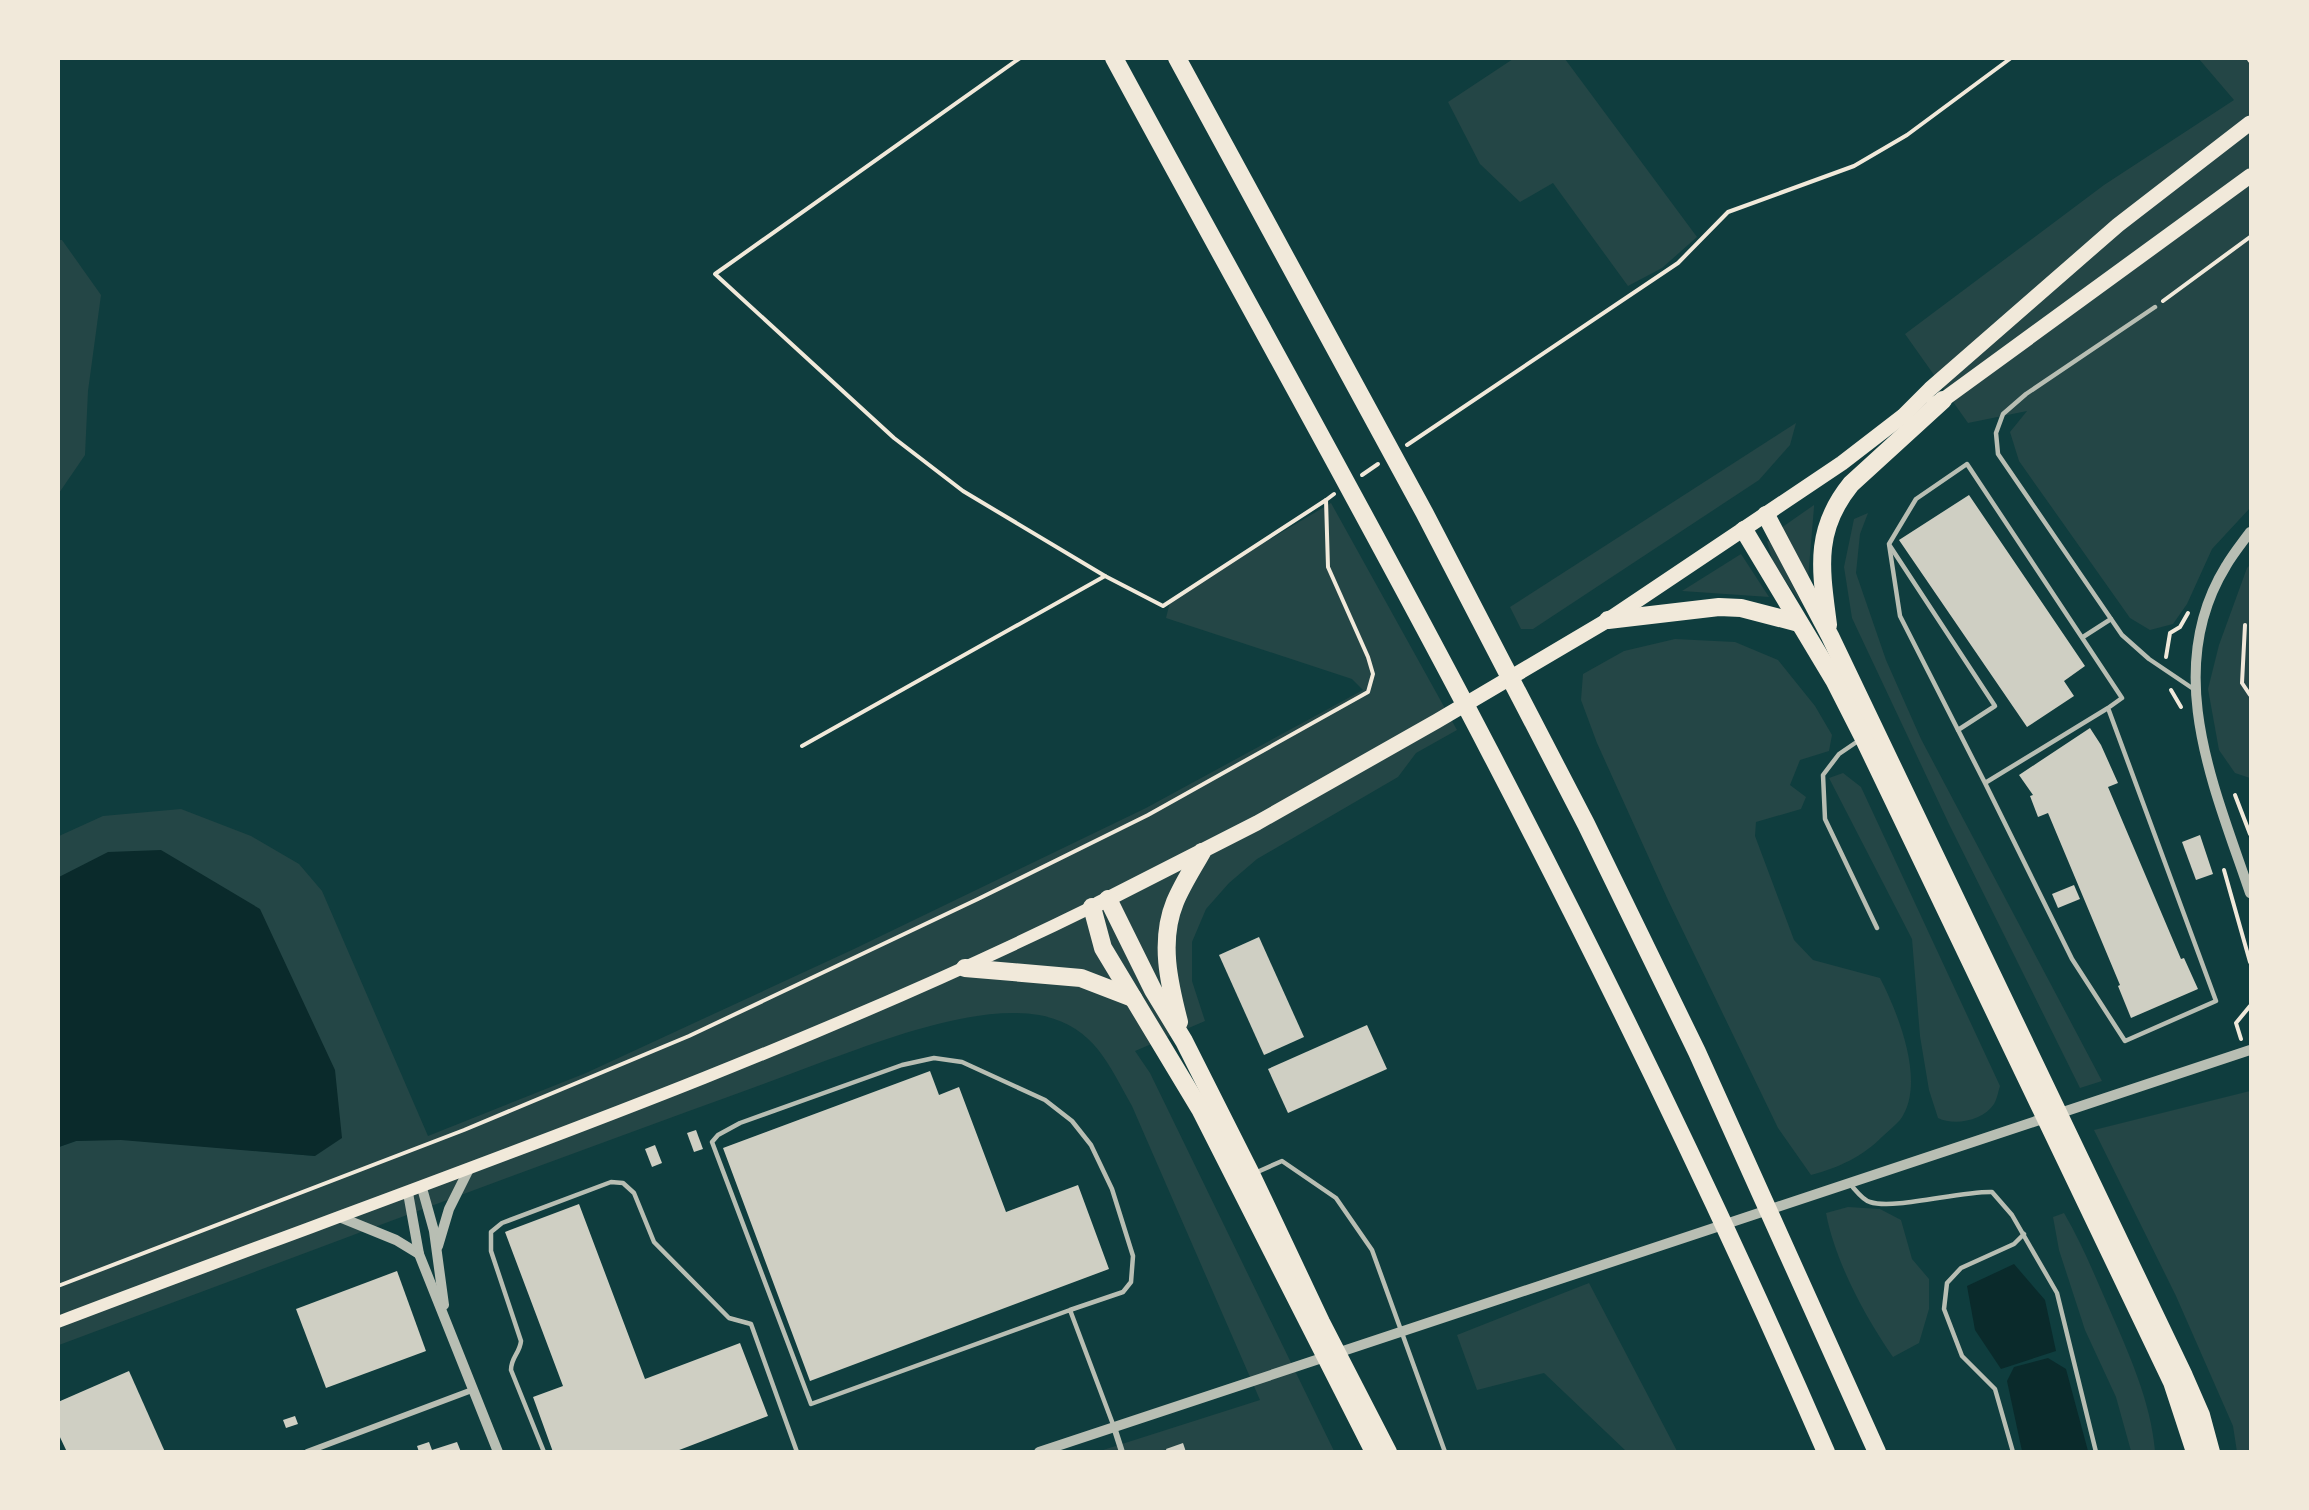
<svg xmlns="http://www.w3.org/2000/svg" width="2309" height="1510" font-family="Mulish,sans-serif">
	<style>
		.green { fill: #244646 }
		.water { fill: #0a2a2b }
		.building { fill: #cfcfc3 }
		.lines { fill: none; stroke-linecap: round; stroke-linejoin: round }
		.path { stroke: #f1e9da; stroke-width: 4 }
		.service { stroke: #b8beb3; stroke-width: 4.5 }
		.minor { stroke: #b8beb3; stroke-width: 6 }
		.tertiary { stroke: #b8beb3; stroke-width: 10 }
		.secondary { stroke: #f1e9da; stroke-width: 12 }
		.primary { stroke: #f1e9da; stroke-width: 15 }
		.motorway { stroke: #f1e9da; stroke-width: 18 }
	</style>
	<rect width="100%" height="100%" fill="#0f3d3e"/>
	<g class="green">
		<path d="M1513,59H1565L1697,237L1662,268L1628,286L1553,183L1520,202L1480,164L1448,102Z"/>
		<path d="M2199,59H2250V508L2212,549L2187,604L2173,624L2150,630L2130,618L2019,461L2010,432L2027,411L1968,423L1905,334L2104,185L2234,100Z"/>
		<path d="M58,240H62L101,295L88,391L85,455L59,493Z"/>
		<path d="M1796,423L1790,445L1759,480L1533,629H1521L1510,607Z"/>
		<path d="M1331,503L1457,730L1416,753L1398,777L1257,859L1229,883L1206,909L1192,942V981L1205,1021L1135,1051L1150,1073L1334,1451H1100L1260,1400L1132,1106C1108,1063 1093,1025 1039,1015C975,1004 883,1040 822,1062C778,1079 733,1095 689,1111C478,1188 268,1267 59,1345V1147L76,1141L121,1139L315,1156L59,877V836L103,816L181,809L251,836L299,864L322,891L428,1136L586,1073L854,949L1146,808L1363,690L1352,679L1166,618L1171,598Z"/>
		<path d="M1814,505V507L1808,579L1781,528Z"/>
		<path d="M1868,513L1860,534L1856,573L1886,660L1921,739L2102,1081L2080,1088L1949,824L1852,618L1844,567L1854,519Z"/>
		<path d="M1767,541L1771,542L1803,606L1773,563Z"/>
		<path d="M1741,554L1769,597L1682,591Z"/>
		<path d="M2250,565V778L2235,773L2219,750L2208,689L2219,645L2247,568Z"/>
		<path d="M1675,639L1735,642L1778,660L1815,706L1832,735L1829,751L1800,760L1790,785L1806,797L1801,809L1756,822L1755,836L1794,940L1813,960L1880,978C1898,1013 1927,1084 1900,1120C1895,1125 1889,1131 1883,1136C1862,1157 1840,1167 1811,1175L1778,1128L1668,900L1597,743L1581,700L1583,674L1624,651Z"/>
		<path d="M1843,773L1861,787L2000,1086C1998,1092 1997,1099 1994,1104C1983,1121 1954,1126 1938,1118L1929,1090L1920,1036L1912,939L1829,778Z"/>
		<path d="M2250,1091V1451L2237,1452L2233,1426L2176,1296L2094,1130Z"/>
		<path d="M1848,1207L1880,1209L1901,1220L1912,1259L1929,1279V1309L1919,1343L1893,1357C1865,1317 1835,1261 1826,1213Z"/>
		<path d="M2064,1213C2082,1244 2095,1276 2109,1308C2129,1354 2151,1402 2155,1451H2131L2116,1397L2085,1330L2059,1250L2053,1217Z"/>
		<path d="M1589,1283L1677,1451H1626L1544,1373L1477,1390L1457,1335Z"/>
	</g>
	<g class="water">
		<path d="M161,850L260,909L335,1070L342,1138L315,1156L121,1140L76,1141L59,1147V877L108,852Z"/>
		<path d="M2014,1264L2045,1300L2056,1351L2001,1369L1975,1330L1967,1286Z"/>
		<path d="M2048,1358L2066,1369L2088,1451H2022L2007,1381L2014,1367Z"/>
	</g>
	<g class="building">
		<path d="M1969,495L2085,666L2064,681L2074,696L2027,727L1899,540Z"/>
		<path d="M2090,728L2101,745L2118,783L2108,787L2181,959L2184,958L2198,989L2131,1018L2118,986L2120,985L2048,813L2038,817L2030,796L2033,795L2019,775Z"/>
		<path d="M2200,835L2213,874L2196,880L2182,842Z"/>
		<path d="M2074,885L2080,899L2058,908L2052,894Z"/>
		<path d="M1259,937L1304,1037L1264,1055L1219,955Z"/>
		<path d="M1367,1025L1387,1069L1288,1113L1268,1069Z"/>
		<path d="M930,1071L939,1095L959,1087L1006,1212L1078,1185L1109,1269L810,1381L723,1148Z"/>
		<path d="M696,1130L703,1149L694,1152L687,1133Z"/>
		<path d="M655,1145L662,1163L652,1167L645,1149Z"/>
		<path d="M579,1204L645,1379L740,1343L768,1416L674,1452H553L533,1397L563,1386L505,1232Z"/>
		<path d="M397,1271L426,1351L326,1388L296,1309Z"/>
		<path d="M129,1371L165,1452H67L58,1433V1402Z"/>
		<path d="M295,1416L298,1424L286,1428L283,1420Z"/>
		<path d="M429,1442L432,1450L457,1442L461,1452H419L417,1446Z"/>
		<path d="M1183,1443L1186,1452H1167L1166,1449Z"/>
	</g>
	<g class="lines">
		<g class="path">
			<path d="M2248,58L2250,61"/>
			<path d="M2163,301L2250,237"/>
			<path d="M1407,445L1678,263L1728,212L1854,166L1907,135L2011,58"/>
			<path d="M1362,475L1378,464"/>
			<path d="M1105,576L1163,606L1326,500"/>
			<path d="M2245,625L2242,683L2250,695"/>
			<path d="M2166,657L2170,633L2180,627L2188,613"/>
			<path d="M2171,690L2181,707"/>
			<path d="M802,746L1105,576L963,491L894,438L715,274L1020,58"/>
			<path d="M2235,795L2250,834"/>
			<path d="M2224,870L2250,962"/>
			<path d="M2241,1039L2236,1023L2250,1006"/>
			<path d="M58,1286L464,1130L689,1036L978,899L1148,815L1368,692L1373,674L1368,657L1328,567L1326,500L1334,494"/>
		</g>
		<g class="service">
			<path d="M2155,307L2026,394L2003,414L1996,433L1998,454L2122,635L2149,659L2195,690"/>
			<path d="M1890,546L1995,706L1958,730"/>
			<path d="M2083,637L2111,619"/>
			<path d="M1861,739L1839,754L1823,775L1825,819L1877,928"/>
			<path d="M1985,783L2072,959L2125,1041L2216,1001L2108,708L2122,698L1967,464L1916,499L1889,544L1900,616L1985,783L2108,708"/>
			<path d="M1255,1173L1282,1161L1336,1198L1372,1250L1445,1452"/>
			<path d="M1849,1183C1855,1189 1862,1200 1870,1202C1894,1210 1960,1191 1992,1192L2012,1215L2057,1293L2096,1452"/>
			<path d="M1070,1310L811,1404L712,1142L718,1135L740,1123L902,1065L934,1058L962,1062L1045,1100L1072,1121L1091,1145L1112,1189L1133,1256L1131,1282L1123,1292L1070,1310L1114,1427"/>
			<path d="M544,1452L511,1370C511,1357 520,1353 521,1341L491,1251V1232L502,1223L611,1182L623,1183L634,1193L654,1242L729,1318L751,1324L797,1452"/>
			<path d="M2013,1452L1995,1389L1962,1356L1944,1309L1947,1283L1961,1268L2014,1244L2024,1234"/>
		</g>
		<g class="minor">
			<path d="M1114,1427L1122,1452"/>
			<path d="M307,1452L472,1390"/>
		</g>
		<g class="tertiary">
			<path d="M2250,532C2242,543 2233,554 2226,566C2161,671 2215,789 2250,893"/>
			<path d="M422,1188L434,1231L444,1305"/>
			<path d="M408,1193L419,1254L498,1452"/>
			<path d="M342,1218L396,1240L419,1254"/>
			<path d="M438,1246L449,1209L468,1171"/>
			<path d="M1039,1452L2250,1050"/>
		</g>
		<path class="secondary" d="M58,1322C406,1189 757,1072 1092,907"/>
		<g class="primary">
			<path d="M1934,404L1943,400L2250,176"/>
			<path d="M1098,904L1257,823L1437,721L1608,620L1842,463L1903,416L1930,389L2118,225L2250,123"/>
		</g>
		<g class="motorway">
			<path d="M1114,58C1239,289 1368,517 1489,750C1609,980 1723,1214 1826,1452"/>
			<path d="M1177,58L1424,512L1586,824L1697,1052L1877,1452"/>
			<path d="M1766,515L1830,636L2184,1376L2201,1415L2211,1452"/>
			<path d="M1744,530L1834,680L1863,737L2172,1382L2195,1452"/>
			<path d="M1608,620L1719,607L1741,608L1799,623"/>
			<path d="M1828,625C1821,570 1813,531 1851,484L1943,400"/>
			<path d="M1108,899L1153,990L1184,1041L1251,1174L1321,1322L1388,1452"/>
			<path d="M1092,907L1103,948L1200,1109L1374,1452"/>
			<path d="M965,968L1081,978L1133,998"/>
			<path d="M1179,1022C1169,983 1159,941 1175,902C1182,885 1193,868 1202,852"/>
		</g>
	</g>
	<rect width="2309" height="1510" fill="none" stroke="#f1e9da" stroke-width="120"/>
</svg>
